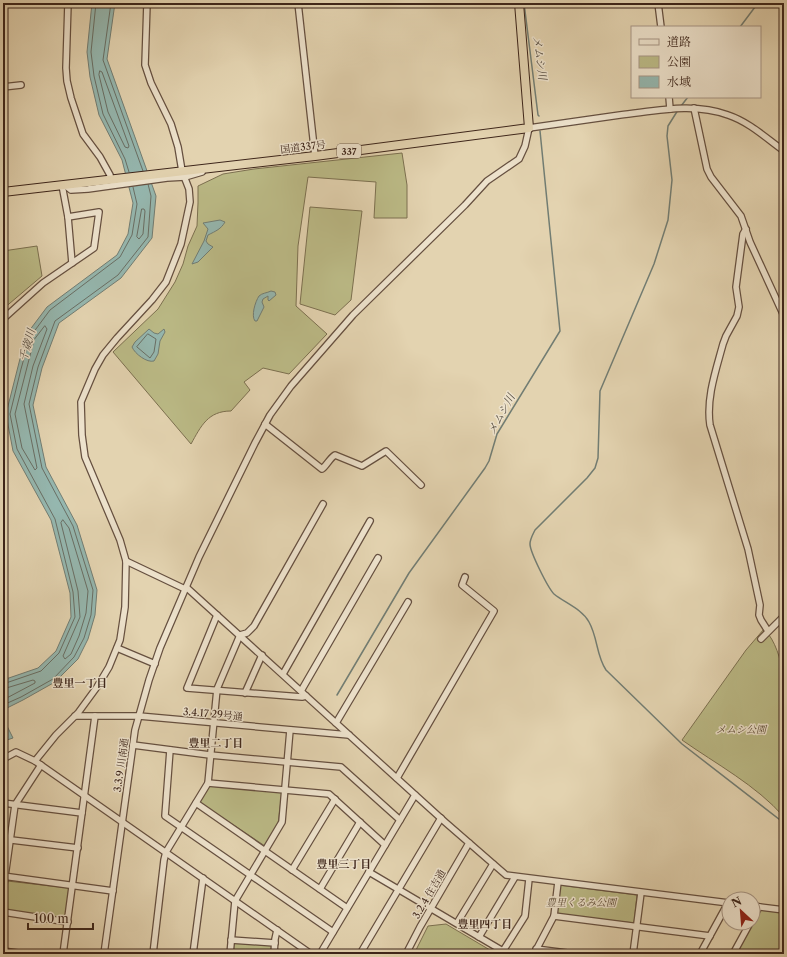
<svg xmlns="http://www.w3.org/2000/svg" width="787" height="957" font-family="'Libre Caslon Text','Noto Serif JP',serif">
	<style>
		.green { fill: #bbba86; stroke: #7c7050 }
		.water { fill: #95b7af; stroke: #727d73 }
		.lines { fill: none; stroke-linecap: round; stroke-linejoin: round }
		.shore { stroke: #696e64; stroke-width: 1 }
		.stream { stroke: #727d73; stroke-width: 1.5 }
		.minor-casing { stroke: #665040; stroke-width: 8 }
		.highway-casing { stroke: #3d251a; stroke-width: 10 }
		.minor { stroke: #ede2cc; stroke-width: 5.5 }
		.highway { stroke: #e3d3b0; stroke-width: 8 }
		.labels { text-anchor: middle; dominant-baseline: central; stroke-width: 3; stroke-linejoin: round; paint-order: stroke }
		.shield { fill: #ede2cc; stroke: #725e4f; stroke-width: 1 }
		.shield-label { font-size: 9px; font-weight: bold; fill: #3d251a }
		.street-label { font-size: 10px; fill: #3d251a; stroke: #ede2cc }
		.park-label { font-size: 10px; font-style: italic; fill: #5c4a35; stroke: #ede2cc }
		.water-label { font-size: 11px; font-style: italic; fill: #534a3f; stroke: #ede2cc }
		.neighbourhood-label { font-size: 11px; font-weight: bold; fill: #3d251a; stroke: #ede2cc }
	</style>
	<rect width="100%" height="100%" fill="#e3d3b0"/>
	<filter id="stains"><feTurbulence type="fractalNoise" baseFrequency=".005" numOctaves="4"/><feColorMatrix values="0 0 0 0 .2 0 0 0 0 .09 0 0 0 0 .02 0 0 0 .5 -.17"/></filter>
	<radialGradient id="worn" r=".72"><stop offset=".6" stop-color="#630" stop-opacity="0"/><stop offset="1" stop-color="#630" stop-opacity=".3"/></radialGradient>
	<g class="green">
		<path d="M402,153L407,185V218H374L376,182L308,177L298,246L296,306L327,334L289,374L263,368L244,382L250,390L231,411C208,411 201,426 191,444L113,352L158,309L175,282L183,264L188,246L197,226L198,203V186L223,174L254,169Z"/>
		<path d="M310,207L362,211L351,300L335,315L300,304Z"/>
		<path d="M37,246L42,276L3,309V251Z"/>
		<path d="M764,629C776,641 780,659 784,675V817C756,785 716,764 682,740L746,650Z"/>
		<path d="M209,786L282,792L278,824L265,846L199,802Z"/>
		<path d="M7,881L69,888L65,919L3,911Z"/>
		<path d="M559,885L637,895L634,923L557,914Z"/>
		<path d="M760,909L784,912V954H736Z"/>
		<path d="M446,924L495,953L494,954H414L428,926Z"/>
		<path d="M233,942L273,944L272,954H232Z"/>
	</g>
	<g class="water">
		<path d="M92,3H115L107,59L156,196L152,238L121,278L59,323L42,368L33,405L46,467L77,525L97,590L95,615L88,639L78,659L55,682L23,700L3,710V680L38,668L56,651L71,617L70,593L51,520L13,451L6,414L26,335L47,307L117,255L128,234L133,203L122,160L99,115L90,77L87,52Z"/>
		<path d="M220,220L225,222C221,229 216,231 208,235L206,241L208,244L213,247L198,262L192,264L204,241L208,229L203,223Z"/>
		<path d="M271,291L275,292L276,295L269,301L268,300V296L263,299L262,302L264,307L257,321H255C251,316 255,302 259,296C262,293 267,293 271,291Z"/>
		<path d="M149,329L154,333L158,334L164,329L165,332L160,341L158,354L154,361C147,363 135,354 132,347L135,342Z"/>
		<path d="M3,718L13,738L7,740L3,733Z"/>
	</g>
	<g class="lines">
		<g class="shore">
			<path d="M96,3L91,52L94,76L103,114L125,159L129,172"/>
			<path d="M111,3L103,60L143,171"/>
			<path d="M100,71L102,72L129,146L128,148L125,147L108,112L99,75Z"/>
			<path d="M142,209H144L145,211L143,234L139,239L137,237Z"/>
			<path d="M45,326L47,329L33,366L24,404L37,468L35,470L22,448L15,414L34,340Z"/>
			<path d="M148,334L156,339L154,352L150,358L137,347Z"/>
			<path d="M63,520L69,528L88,591L86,613L79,636L71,654L65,659L63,656L80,617L78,591L61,523Z"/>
			<path d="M3,684L41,671L59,653L75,617L73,592L55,519L17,449L10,414L21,369L30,337L50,310L120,257L132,235L137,204L133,187"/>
			<path d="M3,689L33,680L35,681V683L3,700"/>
			<path d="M3,705L21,697L53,679L74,657L84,638L91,615L93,590L73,526L42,468L29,404L38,367L55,321L118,275L148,237L151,196L148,184"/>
		</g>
		<g class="stream">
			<path d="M524,3L538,115L539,116"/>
			<path d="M740,27L758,3"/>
			<path d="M681,106L688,97"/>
			<path d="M678,110L668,126L667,136L672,180L668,220L654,264L600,391L598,458L595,468L587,478L535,530C533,534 530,539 530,544C530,552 548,588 554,594C565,603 582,609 589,622C598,638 596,655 606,670L682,744L784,823"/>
			<path d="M337,695L409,573L485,468L489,461L497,434L560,331L540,131"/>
			<path d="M783,908L784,898"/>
			<path d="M782,954V912"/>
		</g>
		<g class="minor-casing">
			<g id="minor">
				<path d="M68,3L66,68L67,81L71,98L83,134L100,157L110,175"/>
				<path d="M298,3L315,156"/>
				<path d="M658,3L661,27"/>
				<path d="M3,87L21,85"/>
				<path d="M669,97L670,109"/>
				<path d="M694,108L707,169L711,177L741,216L750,242L784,316"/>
				<path d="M62,185L68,217L72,263"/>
				<path d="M66,186L71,190L88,189L167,178L185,177L202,172"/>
				<path d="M746,229L743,234L736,287L739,307L737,316L726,336L723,344C716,370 706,398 710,425L748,549L760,605L759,615L761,620L768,631"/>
				<path d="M3,319L43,283L94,248L99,212L68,217"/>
				<path d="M265,424L322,469C327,465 330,458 335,455L362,466L386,451L421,485"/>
				<path d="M126,561L185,589"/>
				<path d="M186,587L445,822L506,875L729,903"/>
				<path d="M217,615L187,688L302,697L306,696"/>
				<path d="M761,639L784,616"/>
				<path d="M117,648L155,664"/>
				<path d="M283,674L370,521"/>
				<path d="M301,691L378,558"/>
				<path d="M245,693L262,655"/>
				<path d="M75,716H139L349,735"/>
				<path d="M336,723L408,602"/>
				<path d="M133,745L210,755L341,767L400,820"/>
				<path d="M170,750L165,816L333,932"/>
				<path d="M3,759L16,752L35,761L311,954"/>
				<path d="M35,761L56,735L78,713L97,687L109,667L120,640L125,607L126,561L120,540L85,457L82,435L81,402L95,369L103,355L117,338L152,300L166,282L181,244L190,202L189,189L182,171L178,147L171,124L151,83L145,65L147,3"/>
				<path d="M397,778L494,611L462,585L465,577"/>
				<path d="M208,783L329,794L385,845"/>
				<path d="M3,803L82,813"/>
				<path d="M196,803L347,908"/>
				<path d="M3,839L78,848"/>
				<path d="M292,870L335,799"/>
				<path d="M369,872L508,954"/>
				<path d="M3,876L113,891"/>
				<path d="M320,889L360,822"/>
				<path d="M3,891L15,805L41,765"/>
				<path d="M753,906L784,910"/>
				<path d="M3,912L68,922"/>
				<path d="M554,916L710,936"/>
				<path d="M753,918L759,907"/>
				<path d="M457,923L493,864"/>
				<path d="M479,937L515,877"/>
				<path d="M231,940L275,943"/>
				<path d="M536,949L575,954"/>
				<path d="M3,951L25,954"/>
				<path d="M503,951L525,916L529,879"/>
				<path d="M63,954L95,716"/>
				<path d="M104,954L135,730L149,680L160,648L199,557L255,443L270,415L291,386L353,315L465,205L487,181L519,159L525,146L529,128C559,124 590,119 620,115C656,111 693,102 728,115C749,122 766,138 784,151"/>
				<path d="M153,954L164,860L166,852L208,783L217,689L240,635L247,633L254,626L323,504"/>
				<path d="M193,954L203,878"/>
				<path d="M230,954L235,901L282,822L290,730"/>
				<path d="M274,954L275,939L277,930"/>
				<path d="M320,954L415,795"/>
				<path d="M360,954L441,818"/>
				<path d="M406,954L420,927L469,843"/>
				<path d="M534,954L554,916L558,882"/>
				<path d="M633,954L641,893"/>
				<path d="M700,954L728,903"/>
				<path d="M733,954L750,923"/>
			</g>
		</g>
		<g class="highway-casing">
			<path id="highway" d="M3,192L315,156L529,128L519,3"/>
		</g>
		<use href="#minor" class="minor"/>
		<use href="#highway" class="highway"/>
	</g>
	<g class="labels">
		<rect class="shield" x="337" y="144" width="24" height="14" rx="3"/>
		<g class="shield-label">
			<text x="349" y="151">337</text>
		</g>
		<g class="street-label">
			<text transform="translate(303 147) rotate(-7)">国道337号</text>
			<text transform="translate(213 714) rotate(5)">3.4.17 29号通</text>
			<text transform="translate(121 765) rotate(-82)">3.3.9 川南通</text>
			<text transform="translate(429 894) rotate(-60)">3.2.4 住吉通</text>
		</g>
		<g class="park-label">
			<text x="741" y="729">メムシ公園</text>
			<text x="581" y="902">豊里くるみ公園</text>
		</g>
		<g class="water-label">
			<text transform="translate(540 58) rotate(82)">メムシ川</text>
			<text transform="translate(27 345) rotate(-75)">千歳川</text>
			<text transform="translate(501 414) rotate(-61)">メムシ川</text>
		</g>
		<g class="neighbourhood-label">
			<text x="80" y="683">豊里一丁目</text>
			<text x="216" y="743">豊里二丁目</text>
			<text x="344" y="864">豊里三丁目</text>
			<text x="485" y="924">豊里四丁目</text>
		</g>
	</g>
	<rect width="787" height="957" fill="none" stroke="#e3d3b0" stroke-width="16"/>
	<rect x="4" y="4" width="779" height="949" fill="none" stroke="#3d251a" stroke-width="2"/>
	<rect x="8" y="8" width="771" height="941" fill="none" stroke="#3d251a"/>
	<rect x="631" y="26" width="130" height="72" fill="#ede2cc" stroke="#a79685"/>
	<rect x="639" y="39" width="20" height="6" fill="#ede2cc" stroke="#a79685"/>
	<text x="667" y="46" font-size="12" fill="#3d251a">道路</text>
	<rect x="639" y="56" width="20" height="12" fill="#bbba86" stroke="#a79685"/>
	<text x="667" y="66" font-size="12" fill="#3d251a">公園</text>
	<rect x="639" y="76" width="20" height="12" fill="#95b7af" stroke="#a79685"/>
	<text x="667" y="86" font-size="12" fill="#3d251a">水域</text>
	<g transform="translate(741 911) rotate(334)"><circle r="19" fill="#ede2cc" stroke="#a79685"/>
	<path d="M0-3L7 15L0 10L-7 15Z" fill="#8f2418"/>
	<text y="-6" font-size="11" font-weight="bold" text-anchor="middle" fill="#3d251a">N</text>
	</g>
	<path d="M28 923v6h65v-6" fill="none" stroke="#3d251a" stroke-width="2"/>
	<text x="34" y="923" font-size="12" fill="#3d251a" stroke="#ede2cc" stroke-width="3" paint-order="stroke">100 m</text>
	<rect width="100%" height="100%" filter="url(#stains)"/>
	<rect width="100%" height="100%" fill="url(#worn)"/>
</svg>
